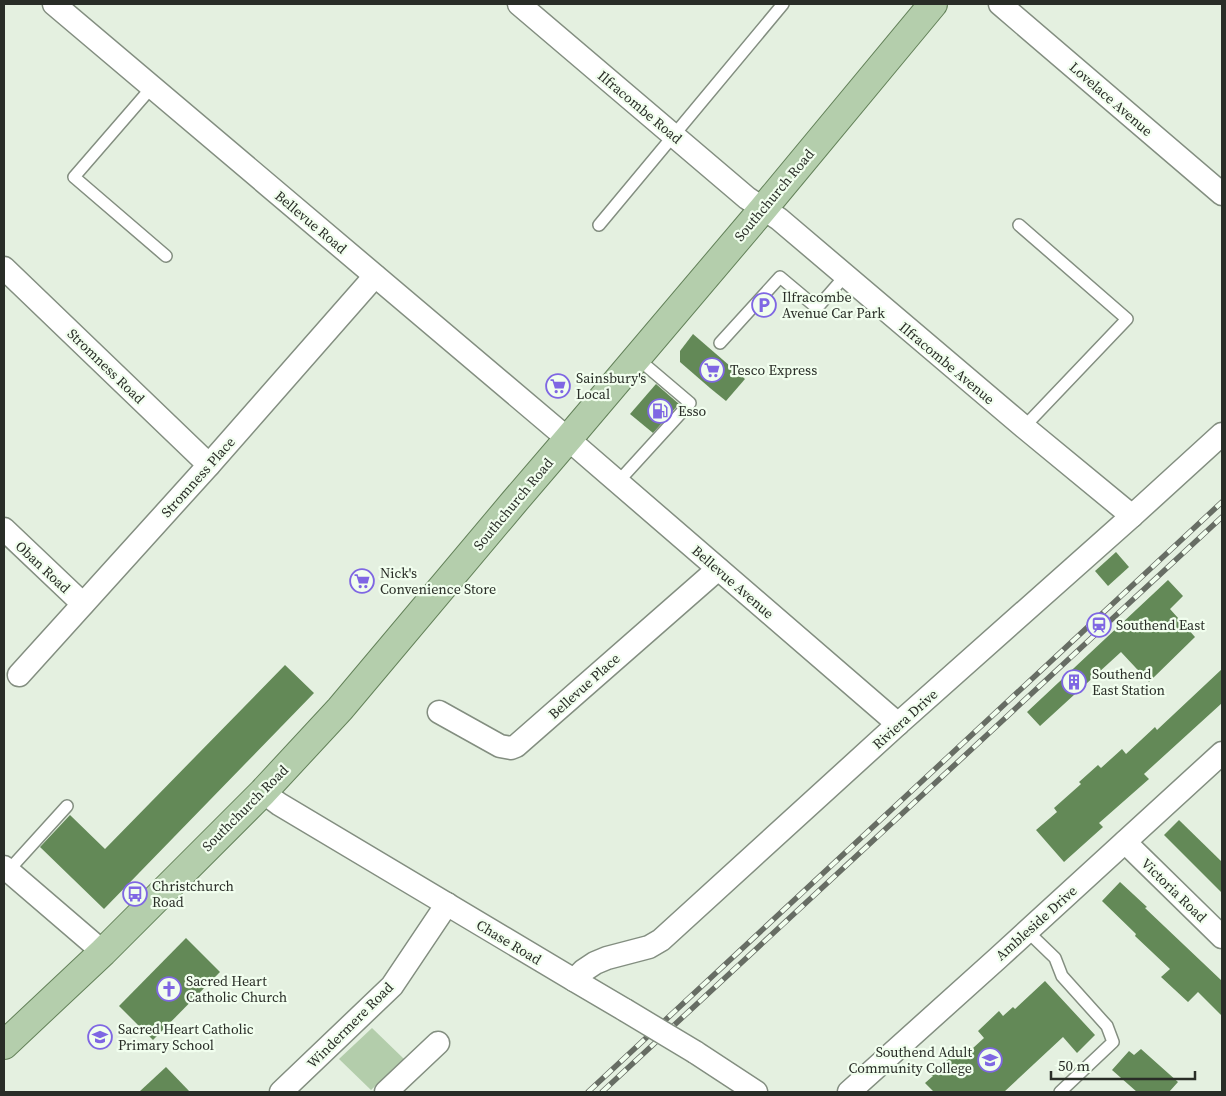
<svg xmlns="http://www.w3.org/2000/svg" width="1226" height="1096" font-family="'Source Serif 4',serif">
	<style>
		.green { fill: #b3cdab }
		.building { fill: #638957 }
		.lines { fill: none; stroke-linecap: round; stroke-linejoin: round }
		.service-casing { stroke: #838e80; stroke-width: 14 }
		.minor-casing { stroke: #838e80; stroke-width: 25 }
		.primary-casing { stroke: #638159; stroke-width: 30 }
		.service { stroke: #fff; stroke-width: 11 }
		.minor { stroke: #fff; stroke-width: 22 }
		.primary { stroke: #b4ceac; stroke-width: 28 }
		.rail-casing { stroke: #676d64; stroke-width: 5.5 }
		.rail { stroke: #f1feee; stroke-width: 4; stroke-dasharray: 11; stroke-linecap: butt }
		.minor-bridge-casing { stroke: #838e80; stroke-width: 25; stroke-linecap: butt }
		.minor-bridge { stroke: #fff; stroke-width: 22 }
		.labels { text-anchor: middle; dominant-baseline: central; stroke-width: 4.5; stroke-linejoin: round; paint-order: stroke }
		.street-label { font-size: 14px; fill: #292d27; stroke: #f1feee }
		.poi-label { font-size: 14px; fill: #292d27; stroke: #f1feee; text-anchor: start }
	</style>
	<rect width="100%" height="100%" fill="#e4f0e0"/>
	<path class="green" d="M372,1028L404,1059L371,1090L339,1059Z"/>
	<g class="building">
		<path d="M693,334L745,379L726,401L710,388L680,362V351Z"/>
		<path d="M656,384L679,404L653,433L630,414Z"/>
		<path d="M1116,552L1129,567L1108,586L1095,571Z"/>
		<path d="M1168,580L1183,596L1170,609L1195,637L1149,682L1121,652L1040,726L1027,712Z"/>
		<path d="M285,665L314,693L104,909L40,847L70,815L105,849Z"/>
		<path d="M1222,669V703L1144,774L1149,779L1099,823L1103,827L1064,862L1036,830L1057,812L1054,808L1081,784L1079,782L1098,765L1101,768L1122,749L1126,754L1155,727L1157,730Z"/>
		<path d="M1179,820L1222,862V893L1164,835Z"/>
		<path d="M1120,882L1147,907L1145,908L1222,981V1016L1198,992L1188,1002L1161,977L1170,969L1135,936L1136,934L1102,901Z"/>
		<path d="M186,938L220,972L153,1040L119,1006Z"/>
		<path d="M1045,981L1095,1035L1077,1053L1063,1037L1004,1092H934L925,1083L933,1076L931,1075L955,1053L961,1059L984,1038L978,1031L999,1011L1003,1016L1013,1007L1015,1009Z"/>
		<path d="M1141,1049L1178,1082L1169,1092H1137L1112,1070L1129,1051L1134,1055Z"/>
		<path d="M166,1067L190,1092H139Z"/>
	</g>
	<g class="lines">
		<g class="service-casing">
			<g id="service">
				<path d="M152,87L74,177L166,256"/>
				<path d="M599,225L783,4"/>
				<path d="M1019,225L1127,319L1024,427"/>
				<path d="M720,343L780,277L817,308L845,276"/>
				<path d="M617,483L690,403L637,358"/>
				<path d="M8,871L67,806"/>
				<path d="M1027,931L1055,958L1062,976L1107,1026L1113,1042L1060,1092"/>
			</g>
		</g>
		<g class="minor-casing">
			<g id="minor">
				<path d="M54,4L568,439L898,724"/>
				<path d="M519,4L747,198L779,219L1024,427L1132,516"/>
				<path d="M1000,4L1222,194"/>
				<path d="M4,268L209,465"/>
				<path d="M4,529L83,604"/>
				<path d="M19,675L209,465L375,276"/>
				<path d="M439,712L500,746L511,748L516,746L718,569"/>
				<path d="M263,792L279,804L574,980L625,1010"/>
				<path d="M1125,842L1222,937"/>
				<path d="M4,867L103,952"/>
				<path d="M574,980L583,971L595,963L607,958L649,947L661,940L898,724L1132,516L1222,434"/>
				<path d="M695,1052L756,1092"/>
				<path d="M281,1092L392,986L447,904"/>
				<path d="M386,1092L438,1043"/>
				<path d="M849,1092L998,958L1222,753"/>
			</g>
		</g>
		<g class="primary-casing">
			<path id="primary" d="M4,1045L103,952L263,792L340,709L514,502L568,439L763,209L933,4"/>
		</g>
		<use href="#service" class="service"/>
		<use href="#minor" class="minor"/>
		<use href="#primary" class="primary"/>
		<g class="rail-casing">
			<g id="rail">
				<path d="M588,1092L1222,502"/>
				<path d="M602,1092L1222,517"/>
			</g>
		</g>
		<use href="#rail" class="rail"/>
		<g class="minor-bridge-casing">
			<path id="minor-bridge" d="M625,1010L695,1052"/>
		</g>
		<use href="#minor-bridge" class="minor-bridge"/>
	</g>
	<defs>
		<g id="parking-ring" transform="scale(1.25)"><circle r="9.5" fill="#f1feee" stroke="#7f67e3" stroke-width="1.5"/><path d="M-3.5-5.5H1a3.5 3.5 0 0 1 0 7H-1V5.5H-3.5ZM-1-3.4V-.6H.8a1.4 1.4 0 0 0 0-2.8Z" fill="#7f67e3"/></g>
		<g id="supermarket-ring" transform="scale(1.25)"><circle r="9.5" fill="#f1feee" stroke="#7f67e3" stroke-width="1.5"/><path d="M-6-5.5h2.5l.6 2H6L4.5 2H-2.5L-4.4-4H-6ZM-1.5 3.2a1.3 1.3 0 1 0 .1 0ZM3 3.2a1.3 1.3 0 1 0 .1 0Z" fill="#7f67e3"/></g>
		<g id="fuel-ring" transform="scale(1.25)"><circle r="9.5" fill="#f1feee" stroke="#7f67e3" stroke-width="1.5"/><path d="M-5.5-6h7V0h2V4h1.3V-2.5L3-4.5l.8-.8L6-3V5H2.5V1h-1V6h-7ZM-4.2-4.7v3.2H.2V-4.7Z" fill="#7f67e3"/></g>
		<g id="station-ring" transform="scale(1.25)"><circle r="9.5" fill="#f1feee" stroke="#7f67e3" stroke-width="1.5"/><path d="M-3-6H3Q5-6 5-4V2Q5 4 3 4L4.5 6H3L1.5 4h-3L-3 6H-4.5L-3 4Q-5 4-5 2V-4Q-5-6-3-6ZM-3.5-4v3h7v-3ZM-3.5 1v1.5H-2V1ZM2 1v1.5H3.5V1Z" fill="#7f67e3"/></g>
		<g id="building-ring" transform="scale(1.25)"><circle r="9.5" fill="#f1feee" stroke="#7f67e3" stroke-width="1.5"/><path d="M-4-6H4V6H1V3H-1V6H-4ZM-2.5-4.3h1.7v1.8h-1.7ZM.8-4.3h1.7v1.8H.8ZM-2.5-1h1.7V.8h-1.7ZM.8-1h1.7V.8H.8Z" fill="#7f67e3"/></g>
		<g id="bus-ring" transform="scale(1.25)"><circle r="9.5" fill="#f1feee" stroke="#7f67e3" stroke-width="1.5"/><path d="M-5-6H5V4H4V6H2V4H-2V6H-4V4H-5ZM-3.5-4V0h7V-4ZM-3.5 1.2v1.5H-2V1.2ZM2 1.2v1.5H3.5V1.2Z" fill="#7f67e3"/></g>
		<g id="church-ring" transform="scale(1.25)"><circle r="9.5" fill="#f1feee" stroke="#7f67e3" stroke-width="1.5"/><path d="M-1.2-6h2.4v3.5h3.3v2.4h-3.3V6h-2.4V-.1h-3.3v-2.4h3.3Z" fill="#7f67e3"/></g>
		<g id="school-ring" transform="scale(1.25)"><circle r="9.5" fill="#f1feee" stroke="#7f67e3" stroke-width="1.5"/><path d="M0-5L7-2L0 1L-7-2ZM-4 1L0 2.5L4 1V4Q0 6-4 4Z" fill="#7f67e3"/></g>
		<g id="university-ring" transform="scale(1.25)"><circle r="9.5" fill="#f1feee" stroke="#7f67e3" stroke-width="1.5"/><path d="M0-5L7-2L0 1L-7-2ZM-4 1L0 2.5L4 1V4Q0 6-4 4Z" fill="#7f67e3"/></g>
	</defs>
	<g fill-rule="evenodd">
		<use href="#parking-ring" x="764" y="305"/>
		<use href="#supermarket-ring" x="712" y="370"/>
		<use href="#supermarket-ring" x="558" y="386"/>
		<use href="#fuel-ring" x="660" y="411"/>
		<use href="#supermarket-ring" x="362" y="581"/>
		<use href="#station-ring" x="1099" y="625"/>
		<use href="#building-ring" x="1074" y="682"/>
		<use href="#bus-ring" x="135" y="894"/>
		<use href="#church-ring" x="169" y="989"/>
		<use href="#school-ring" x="100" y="1037"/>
		<use href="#university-ring" x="990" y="1060"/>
	</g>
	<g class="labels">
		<g class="street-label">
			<text transform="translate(1111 99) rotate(41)">Lovelace Avenue</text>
			<text transform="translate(640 107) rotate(40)">Ilfracombe Road</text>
			<text transform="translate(774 195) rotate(-50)">Southchurch Road</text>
			<text transform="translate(311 222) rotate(40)">Bellevue Road</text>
			<text transform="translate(947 363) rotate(40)">Ilfracombe Avenue</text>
			<text transform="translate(106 366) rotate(44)">Stromness Road</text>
			<text transform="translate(198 477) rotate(-48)">Stromness Place</text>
			<text transform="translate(513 504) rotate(-50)">Southchurch Road</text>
			<text transform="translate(43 567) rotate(43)">Oban Road</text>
			<text transform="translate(733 582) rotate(41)">Bellevue Avenue</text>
			<text transform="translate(584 686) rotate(-42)">Bellevue Place</text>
			<text transform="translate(905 719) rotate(-42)">Riviera Drive</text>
			<text transform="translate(245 808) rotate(-45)">Southchurch Road</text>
			<text transform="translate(1174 890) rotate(44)">Victoria Road</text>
			<text transform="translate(1036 923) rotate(-42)">Ambleside Drive</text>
			<text transform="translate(509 942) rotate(31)">Chase Road</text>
			<text transform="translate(350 1025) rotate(-45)">Windermere Road</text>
		</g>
		<g class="poi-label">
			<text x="782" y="297">Ilfracombe<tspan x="782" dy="16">Avenue Car Park</tspan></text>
			<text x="730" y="370">Tesco Express</text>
			<text x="576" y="378">Sainsbury's<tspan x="576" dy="16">Local</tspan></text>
			<text x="678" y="411">Esso</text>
			<text x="380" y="573">Nick's<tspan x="380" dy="16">Convenience Store</tspan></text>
			<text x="1116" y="625">Southend East</text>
			<text x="1092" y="674">Southend<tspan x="1092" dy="16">East Station</tspan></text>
			<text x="152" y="886">Christchurch<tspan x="152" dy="16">Road</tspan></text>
			<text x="186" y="981">Sacred Heart<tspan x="186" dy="16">Catholic Church</tspan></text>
			<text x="118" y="1029">Sacred Heart Catholic<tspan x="118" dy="16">Primary School</tspan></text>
			<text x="972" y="1052" text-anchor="end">Southend Adult<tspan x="972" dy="16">Community College</tspan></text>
		</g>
	</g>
	<rect width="1226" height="1096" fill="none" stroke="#292d27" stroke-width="10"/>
	<path d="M1051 1071v8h144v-8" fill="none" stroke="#292d27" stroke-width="2.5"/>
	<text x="1058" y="1071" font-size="15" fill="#292d27" stroke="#f1feee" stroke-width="4" paint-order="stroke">50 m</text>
</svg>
